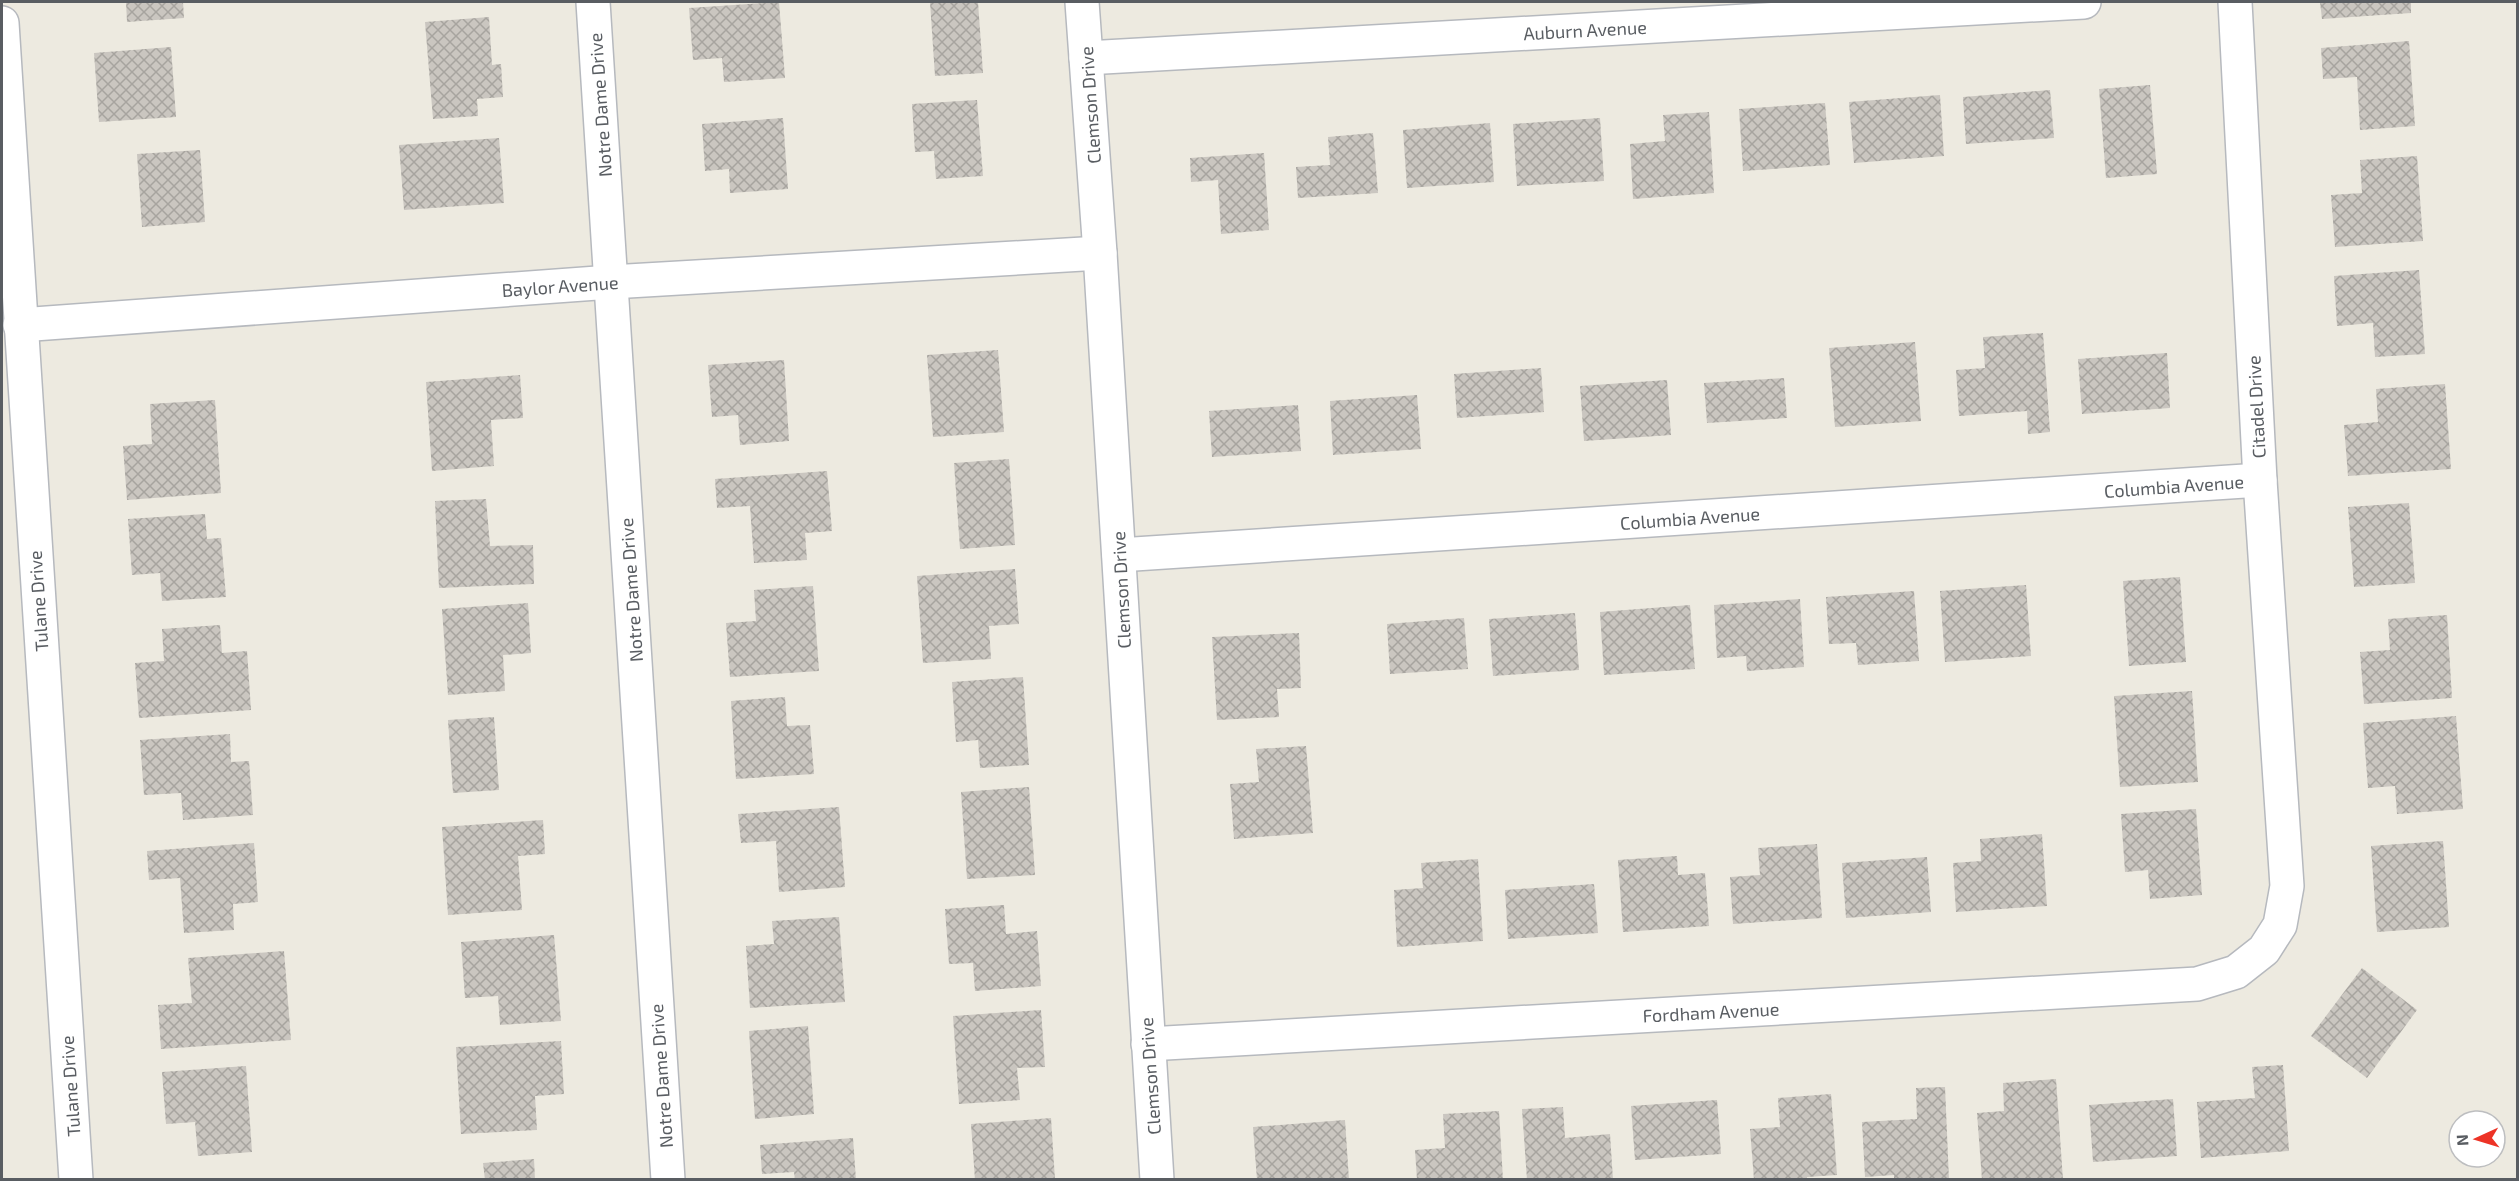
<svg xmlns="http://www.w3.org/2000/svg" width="2519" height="1181" font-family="'Exo 2',sans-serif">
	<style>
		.building { fill: url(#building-cross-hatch) }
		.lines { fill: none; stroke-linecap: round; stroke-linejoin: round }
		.street-casing { stroke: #b6b9be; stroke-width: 36 }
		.street { stroke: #fff; stroke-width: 33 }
		.labels { text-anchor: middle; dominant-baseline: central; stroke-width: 6; stroke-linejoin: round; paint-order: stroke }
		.street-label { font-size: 18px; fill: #595d62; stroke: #fff }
	</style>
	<defs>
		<pattern id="building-cross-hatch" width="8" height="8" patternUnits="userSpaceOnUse" patternTransform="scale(1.5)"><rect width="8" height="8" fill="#cac6c0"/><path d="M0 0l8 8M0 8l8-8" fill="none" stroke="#a7a49f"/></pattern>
	</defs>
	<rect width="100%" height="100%" fill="#edeae0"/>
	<g class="building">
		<path d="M126,2H183L184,18L127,22Z"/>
		<path d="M779,2L785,78L724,82L722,58L693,60L689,8Z"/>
		<path d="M930,2H978L983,73L935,76Z"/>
		<path d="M2320,2H2411V13L2322,19Z"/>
		<path d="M489,17L492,65L501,64L503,97L477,99L478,116L433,119L425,22Z"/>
		<path d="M2409,41L2415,126L2360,130L2357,77L2323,79L2321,48Z"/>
		<path d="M171,47L176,117L99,122L94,53Z"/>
		<path d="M2150,85L2157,174L2106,178L2099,89Z"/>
		<path d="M2050,90L2054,138L1966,144L1963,97Z"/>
		<path d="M1940,95L1944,156L1854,163L1849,102Z"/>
		<path d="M977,100L983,176L936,179L934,151L915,152L912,104Z"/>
		<path d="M1825,103L1830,165L1743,171L1739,109Z"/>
		<path d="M1709,112L1714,193L1633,199L1630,144L1665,141L1663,115Z"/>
		<path d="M783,118L788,189L730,193L729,169L705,171L702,124Z"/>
		<path d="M1600,118L1604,181L1517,186L1513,124Z"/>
		<path d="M1490,123L1494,182L1407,188L1403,130Z"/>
		<path d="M1373,133L1378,193L1298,198L1296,167L1330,165L1328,137Z"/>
		<path d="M499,138L504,203L404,210L399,145Z"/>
		<path d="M200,150L205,222L142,227L137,154Z"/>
		<path d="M1264,153L1269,230L1221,234L1218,180L1191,182L1190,158Z"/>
		<path d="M2417,156L2423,241L2335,247L2331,195L2362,193L2360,160Z"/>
		<path d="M2419,270L2425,354L2375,357L2373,323L2337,326L2334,276Z"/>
		<path d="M2043,333L2050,432L2028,434L2027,411L1959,416L1956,370L1985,368L1983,337Z"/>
		<path d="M1915,342L1921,421L1835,427L1829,348Z"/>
		<path d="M998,350L1004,432L933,437L927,355Z"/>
		<path d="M2167,353L2170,408L2082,414L2078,359Z"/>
		<path d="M784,360L789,441L740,445L738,415L712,417L708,365Z"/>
		<path d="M1541,368L1544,412L1457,418L1454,374Z"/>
		<path d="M520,375L523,418L491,420L494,466L432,471L426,382Z"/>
		<path d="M1784,378L1787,418L1707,423L1704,383Z"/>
		<path d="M1667,380L1671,435L1584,441L1580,386Z"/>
		<path d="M2445,384L2451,469L2348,476L2344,425L2378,422L2376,389Z"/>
		<path d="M1417,395L1421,449L1333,455L1330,401Z"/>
		<path d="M215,400L221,493L127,500L123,446L152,444L150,404Z"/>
		<path d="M1298,405L1301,451L1212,457L1209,411Z"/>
		<path d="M1009,459L1015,545L960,549L954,463Z"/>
		<path d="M827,471L832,531L805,533L807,560L754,563L750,506L717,508L715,479Z"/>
		<path d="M486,499L490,546L533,545L534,584L439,588L435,501Z"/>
		<path d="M2409,503L2415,583L2354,587L2348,507Z"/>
		<path d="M205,514L207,539L221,538L226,597L162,601L160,573L132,575L128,519Z"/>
		<path d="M1015,569L1019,624L989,626L991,659L923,663L917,576Z"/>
		<path d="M2180,577L2186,662L2129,666L2123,581Z"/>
		<path d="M2026,585L2031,656L1945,662L1940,591Z"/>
		<path d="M813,586L819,671L730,677L726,623L756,621L754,590Z"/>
		<path d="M1914,591L1919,661L1858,665L1856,643L1829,644L1826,597Z"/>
		<path d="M1800,599L1804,667L1747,671L1746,656L1717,658L1714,605Z"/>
		<path d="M528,603L531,653L503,655L505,691L448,695L442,609Z"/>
		<path d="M1690,605L1695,669L1604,675L1600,612Z"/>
		<path d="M1575,613L1579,670L1493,676L1489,619Z"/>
		<path d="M2447,615L2452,698L2364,704L2360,652L2390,650L2388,619Z"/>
		<path d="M1464,618L1468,669L1390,674L1387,624Z"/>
		<path d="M220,625L222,653L247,651L251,710L139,718L135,663L164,661L162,629Z"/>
		<path d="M1299,633L1301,688L1277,689L1279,717L1217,720L1212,637Z"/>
		<path d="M1023,677L1029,765L980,768L978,740L956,742L952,682Z"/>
		<path d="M2192,691L2198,782L2120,787L2114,696Z"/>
		<path d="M785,697L787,726L810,725L814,774L736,779L731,701Z"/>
		<path d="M2456,716L2463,809L2397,814L2395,786L2368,788L2363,723Z"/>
		<path d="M494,717L499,790L453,793L448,720Z"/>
		<path d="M230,734L231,762L249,761L253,815L183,820L181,793L144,795L140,740Z"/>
		<path d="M1306,746L1313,833L1234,839L1230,784L1259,782L1256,749Z"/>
		<path d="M1029,787L1035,875L967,879L961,792Z"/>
		<path d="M839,807L845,887L779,892L776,841L741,843L738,814Z"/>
		<path d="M2196,809L2202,895L2150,899L2148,870L2125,872L2121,814Z"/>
		<path d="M543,820L545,854L518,856L522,910L448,915L442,827Z"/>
		<path d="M2042,834L2047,906L1956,912L1953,863L1981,861L1980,839Z"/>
		<path d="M2443,841L2449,927L2377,932L2371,846Z"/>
		<path d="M254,843L258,902L233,904L234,930L184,933L180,878L149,880L147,851Z"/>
		<path d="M1817,844L1822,918L1733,924L1730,877L1760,875L1758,848Z"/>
		<path d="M1677,856L1678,875L1705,873L1709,926L1623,932L1618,860Z"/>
		<path d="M1927,857L1931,912L1846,918L1842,863Z"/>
		<path d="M1478,859L1483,941L1397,947L1394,890L1423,888L1421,863Z"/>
		<path d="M1594,884L1598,933L1508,939L1505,890Z"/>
		<path d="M1004,905L1006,934L1037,931L1041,986L975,991L973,963L949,964L945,909Z"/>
		<path d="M839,917L845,1002L750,1008L746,946L774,944L772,921Z"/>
		<path d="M554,935L561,1021L500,1025L498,996L465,998L461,942Z"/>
		<path d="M284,951L291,1040L161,1049L158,1005L192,1003L188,958Z"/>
		<path d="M2362,968L2417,1010L2367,1078L2311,1036Z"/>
		<path d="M1041,1010L1045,1067L1017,1068L1020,1100L959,1104L953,1016Z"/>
		<path d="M808,1026L814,1114L755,1119L749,1031Z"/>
		<path d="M561,1041L564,1094L535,1096L537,1130L461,1134L456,1047Z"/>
		<path d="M2283,1065L2289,1151L2201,1158L2197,1102L2255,1098L2252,1067Z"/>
		<path d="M246,1066L252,1152L198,1156L195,1122L166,1124L162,1072Z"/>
		<path d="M2056,1079L2063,1180H1982L1977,1113L2004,1111L2003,1083Z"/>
		<path d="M1945,1087L1949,1180H1894V1175L1865,1177L1862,1122L1917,1119L1916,1088Z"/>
		<path d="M1831,1094L1837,1175L1807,1177V1180H1754L1750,1129L1780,1127L1778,1098Z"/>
		<path d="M2173,1099L2177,1156L2093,1162L2089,1105Z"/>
		<path d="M1717,1100L1721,1154L1635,1160L1631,1106Z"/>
		<path d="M1563,1107L1565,1138L1610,1134L1613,1180H1527L1522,1109Z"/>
		<path d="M1499,1111L1503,1180H1417L1415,1150L1445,1148L1443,1114Z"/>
		<path d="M1051,1118L1055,1180H975L971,1124Z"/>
		<path d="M1345,1120L1349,1180H1257L1253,1127Z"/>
		<path d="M853,1138L856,1180H795L794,1172L762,1174L760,1145Z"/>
		<path d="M534,1159L535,1180H485L483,1163Z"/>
	</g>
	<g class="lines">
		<g class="street-casing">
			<g id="street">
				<path d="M593,2L668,1180"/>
				<path d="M1082,2L1100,253L1157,1180"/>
				<path d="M2,23L76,1180"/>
				<path d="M1086,58L2084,2"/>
				<path d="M20,325L611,282L1100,253"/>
				<path d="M1119,555L2260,480"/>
				<path d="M1148,1044L2197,984L2236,972L2264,950L2280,925L2287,886L2260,480L2235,2"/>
			</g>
		</g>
		<use href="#street" class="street"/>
	</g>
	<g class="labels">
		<g class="street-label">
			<text transform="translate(1585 30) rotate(-3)">Auburn Avenue</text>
			<text transform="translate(600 105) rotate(-94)">Notre Dame Drive</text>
			<text transform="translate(1090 105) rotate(-94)">Clemson Drive</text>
			<text transform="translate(560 286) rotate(-4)">Baylor Avenue</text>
			<text transform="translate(2256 407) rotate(-93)">Citadel Drive</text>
			<text transform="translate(2174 486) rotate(-4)">Columbia Avenue</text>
			<text transform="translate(1690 518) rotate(-4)">Columbia Avenue</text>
			<text transform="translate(631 590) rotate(-94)">Notre Dame Drive</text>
			<text transform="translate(1121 590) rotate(-93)">Clemson Drive</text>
			<text transform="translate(38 601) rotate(-94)">Tulane Drive</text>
			<text transform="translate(1711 1012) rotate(-3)">Fordham Avenue</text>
			<text transform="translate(661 1076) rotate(-94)">Notre Dame Drive</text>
			<text transform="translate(1150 1076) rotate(-94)">Clemson Drive</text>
			<text transform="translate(70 1086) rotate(-94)">Tulane Drive</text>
		</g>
	</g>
	<rect width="2519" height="1181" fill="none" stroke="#595d62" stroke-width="6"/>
	<g transform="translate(2477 1139) rotate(266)"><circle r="28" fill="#ffffff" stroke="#bdbec0" stroke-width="1.5"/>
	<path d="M0-4.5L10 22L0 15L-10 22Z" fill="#ed3326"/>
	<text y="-9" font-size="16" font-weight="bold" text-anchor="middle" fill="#595d62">N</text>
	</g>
</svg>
